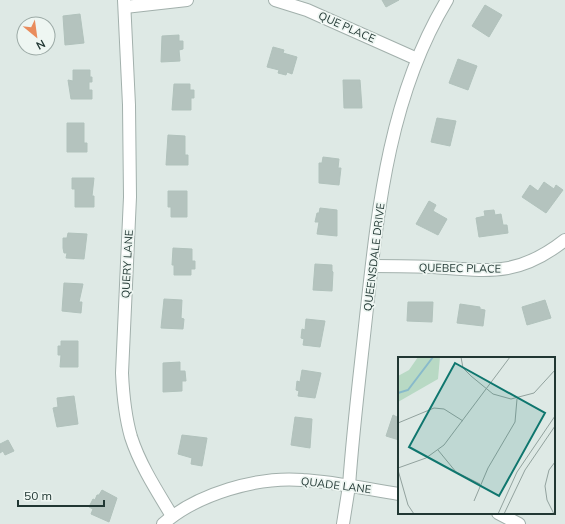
<svg xmlns="http://www.w3.org/2000/svg" width="565" height="524" font-family="Mulish,sans-serif">
	<style>
		.building { fill: #b4c3be; stroke: #b1c2bc }
		.lines { fill: none; stroke-linecap: round; stroke-linejoin: round }
		.minor-casing { stroke: #a2b0ac; stroke-width: 14 }
		.minor { stroke: #fff; stroke-width: 12 }
		.labels { text-anchor: middle; dominant-baseline: central; stroke-width: 3.5; stroke-linejoin: round; paint-order: stroke }
		.street-label { font-size: 11px; fill: #213733; stroke: #eef6f2 }
		.inset-river { fill: none; stroke: #88bacb; stroke-width: 2 }
		.inset-road { fill: none; stroke: #92a29e; stroke-width: 1 }
		.view { fill: #0f766e; fill-opacity: 0.15; stroke: #0f766e; stroke-width: 2 }
		.inset-edge { fill: none; stroke: #213733; stroke-width: 2 }
	</style>
	<rect width="100%" height="100%" fill="#dee9e5"/>
	<g class="building">
		<path d="M382,0H399L386,7Z"/>
		<path d="M485,5L502,15L489,37L472,26Z"/>
		<path d="M80,14L84,43L65,45L63,16Z"/>
		<path d="M179,35V41H183V49L179,50L180,61L161,62L162,36Z"/>
		<path d="M273,47L284,50L283,53L297,57L292,74L287,72L286,75L278,73L279,70L267,67Z"/>
		<path d="M458,59L477,66L468,90L449,83Z"/>
		<path d="M73,70H90V77H92V82H89V90H92V99H71L68,80L73,81Z"/>
		<path d="M343,80H360L362,108H344Z"/>
		<path d="M174,84H190V90H194V98H191V110H172Z"/>
		<path d="M437,118L456,121L450,146L431,142Z"/>
		<path d="M67,123H84V143H87V152H67Z"/>
		<path d="M168,135L185,136V155H188V165H166Z"/>
		<path d="M323,157L339,159L338,168H341L339,185L319,183V163H322Z"/>
		<path d="M72,178H94L92,196H94V207H75V189H72Z"/>
		<path d="M544,182L554,189L556,185L563,190L546,213L522,197L530,185L538,191Z"/>
		<path d="M168,191H187V217H171V207H168Z"/>
		<path d="M429,201L436,205L433,211L447,219L438,235L416,224Z"/>
		<path d="M320,208L337,210V236L317,234L319,222H315L317,213H319Z"/>
		<path d="M494,210L495,215L501,214L503,225H507L508,233L479,237L476,218L485,216L484,211Z"/>
		<path d="M68,233L87,234L84,259L66,258L67,253H64L63,248V238H67Z"/>
		<path d="M173,248L192,249V261H195V269H191V275H174V265H172Z"/>
		<path d="M315,264L332,265V271L333,272L332,291L313,290Z"/>
		<path d="M64,283L83,284L79,302H82L81,313L62,311Z"/>
		<path d="M164,299L182,300L181,318L184,319L183,329L161,328Z"/>
		<path d="M545,300L551,318L527,325L522,307Z"/>
		<path d="M408,302H433L432,322L407,321Z"/>
		<path d="M460,304L480,307V309L485,310L483,326L457,323Z"/>
		<path d="M306,319L325,321L320,347L303,345L304,339L301,338L302,329L305,330Z"/>
		<path d="M61,341H78V367H60L61,355H58V346H61Z"/>
		<path d="M180,362V371H185L186,381H182V391L163,392V363Z"/>
		<path d="M302,370L321,373L315,398L298,396L299,391L296,390L297,381L300,382Z"/>
		<path d="M74,396L78,424L57,427L53,408L58,407L57,398Z"/>
		<path d="M393,415L399,418V440L386,436Z"/>
		<path d="M295,417L312,419L310,448L291,445Z"/>
		<path d="M182,435L207,438L202,466L191,464L192,458L178,454Z"/>
		<path d="M8,440L14,451L5,455L3,451L0,453V444Z"/>
		<path d="M102,490L117,498L109,522L91,514L93,509L89,507L93,499L95,500L97,495H99Z"/>
	</g>
	<g class="lines">
		<g class="minor-casing">
			<g id="minor">
				<path d="M124,0L129,105L130,197L122,373C123,395 125,416 131,437C140,465 157,491 172,516"/>
				<path d="M275,0L307,10L417,59"/>
				<path d="M125,7L187,0"/>
				<path d="M372,266C392,266 413,266 433,267C489,271 518,277 565,240"/>
				<path d="M498,513L519,524"/>
				<path d="M163,524C197,494 258,476 303,480C335,482 367,489 399,494"/>
				<path d="M343,524L349,486C353,429 360,373 366,317C378,208 389,96 447,0"/>
			</g>
		</g>
		<use href="#minor" class="minor"/>
	</g>
	<g class="labels">
		<g class="street-label">
			<text transform="translate(347 27) rotate(24)">QUE PLACE</text>
			<text transform="translate(374 257) rotate(-83)">QUEENSDALE DRIVE</text>
			<text transform="translate(127 264) rotate(-87)">QUERY LANE</text>
			<text transform="translate(460 268) rotate(1)">QUEBEC PLACE</text>
			<text transform="translate(336 485) rotate(7)">QUADE LANE</text>
		</g>
	</g>
	<g transform="translate(398 357)">
		<rect width="157" height="157" fill="#dee9e5"/>
		<path d="M20,0H42L40,22L0,45V19L11,13Z" fill="#b8d9c4"/>
		<path class="inset-river" d="M0,36L10,33L35,0"/>
		<path class="inset-road" d="M63,0L65,11L73,19L95,37L113,42L136,36L157,13M0,66L36,51L46,52L65,64M40,93L58,115L82,127M0,111L28,101L46,88L112,0M0,113L10,148L16,157M76,144L90,111L117,65L119,42M100,157L119,115L157,59M106,157L127,113L157,69M156,157L149,143L147,129L151,113L157,105"/>
		<path class="view" d="M57,6L147,56L101,139L11,90Z"/>
		<rect width="157" height="157" class="inset-edge"/>
	</g>
	<g transform="translate(36 36) rotate(151)"><circle r="19" fill="#eef6f2" stroke="#9caaa6"/>
	<path d="M0-3L7 15L0 10L-7 15Z" fill="#e98c5c"/>
	<text y="-6" font-size="11" font-weight="bold" text-anchor="middle" fill="#213733">N</text>
	</g>
	<path d="M18 500v6h86v-6" fill="none" stroke="#213733" stroke-width="2"/>
	<text x="24" y="500" font-size="12" fill="#213733" stroke="#eef6f2" stroke-width="3" paint-order="stroke">50 m</text>
</svg>
